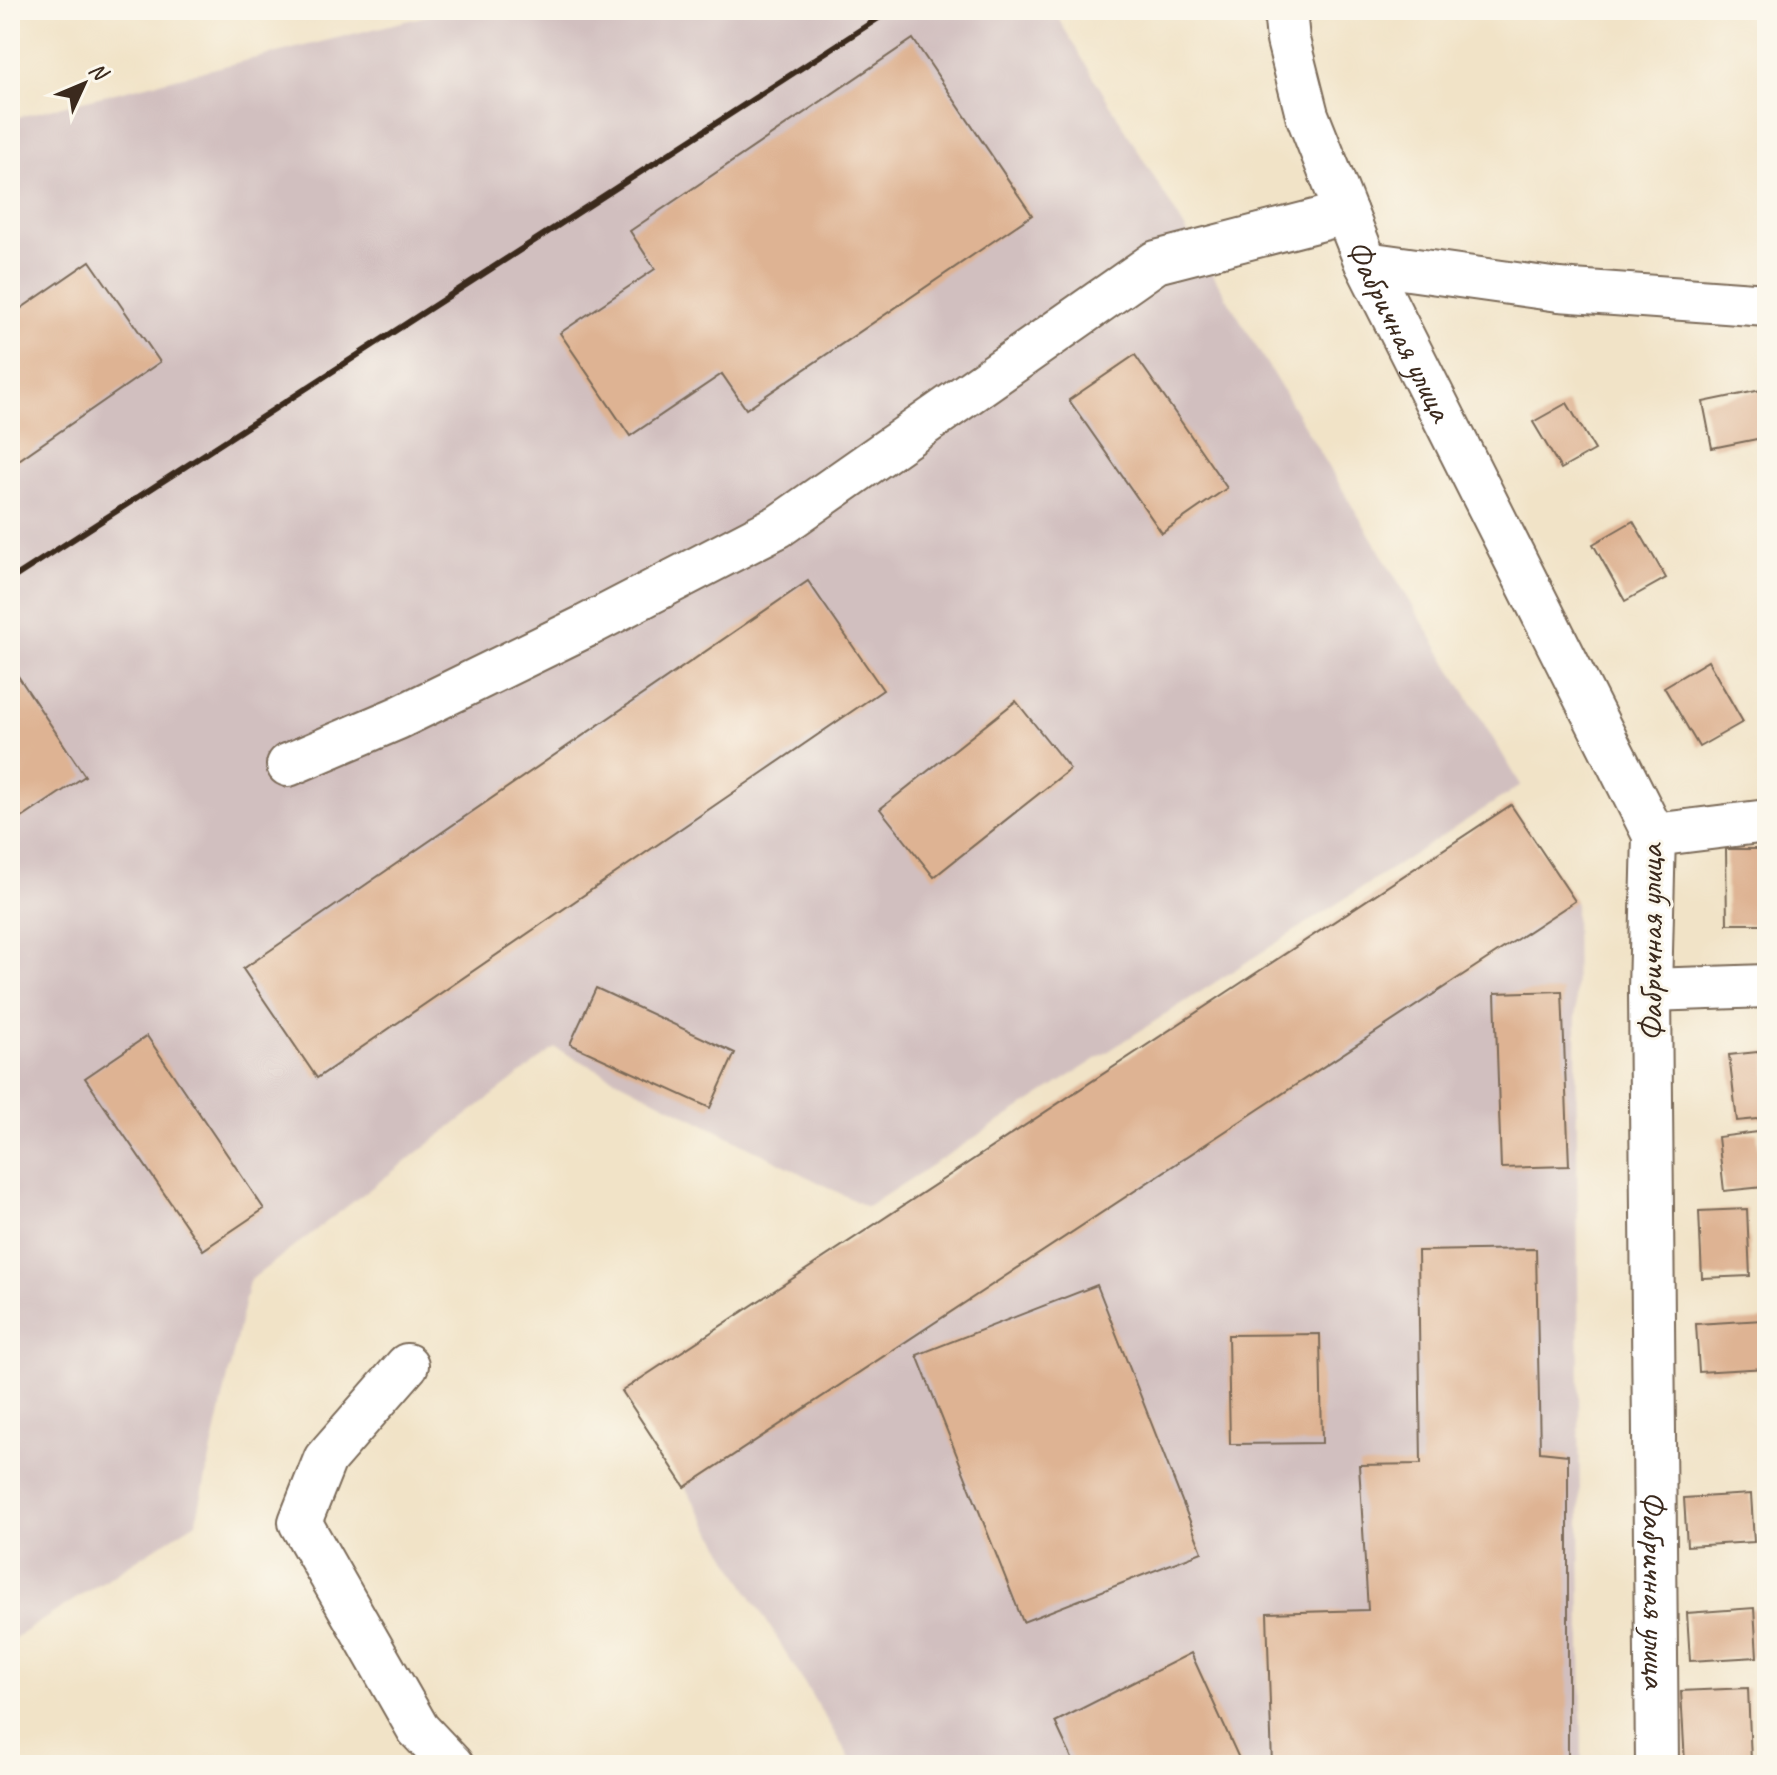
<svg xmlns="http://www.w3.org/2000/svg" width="1777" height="1775" font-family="Caveat,sans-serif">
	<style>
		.industrial { fill: #d1bfbf }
		.building { fill: #deb393 }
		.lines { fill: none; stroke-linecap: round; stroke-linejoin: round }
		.minor-casing { stroke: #7b6b59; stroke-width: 46 }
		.minor { stroke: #fff; stroke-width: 42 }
		.rail { stroke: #3b2a1e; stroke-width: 6 }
		.labels { text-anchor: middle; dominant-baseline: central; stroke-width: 6; stroke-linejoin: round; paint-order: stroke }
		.street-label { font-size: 34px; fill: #3b2a1e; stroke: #fbf7ec }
	</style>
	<rect width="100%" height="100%" fill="#fbf7ec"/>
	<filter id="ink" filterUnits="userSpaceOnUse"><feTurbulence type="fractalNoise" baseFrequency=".0125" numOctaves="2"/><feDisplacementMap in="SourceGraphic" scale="16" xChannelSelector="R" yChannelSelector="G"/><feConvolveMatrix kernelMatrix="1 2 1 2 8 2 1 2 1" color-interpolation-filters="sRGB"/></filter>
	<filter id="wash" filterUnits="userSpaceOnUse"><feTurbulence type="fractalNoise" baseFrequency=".006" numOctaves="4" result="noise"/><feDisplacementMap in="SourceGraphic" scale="32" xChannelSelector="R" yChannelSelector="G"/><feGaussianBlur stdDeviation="1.8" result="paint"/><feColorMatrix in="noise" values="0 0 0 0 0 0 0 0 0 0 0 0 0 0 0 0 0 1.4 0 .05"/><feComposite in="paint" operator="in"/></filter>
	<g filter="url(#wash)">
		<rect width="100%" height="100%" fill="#f1e3c7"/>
		<g class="industrial">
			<path d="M450,10H1053L1521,785L867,1207L555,1048L249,1281L196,1522L10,1641V119Z"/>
			<path d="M1511,805L1575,901L1582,1765H854L685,1487L622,1391Z"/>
		</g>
		<g id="blocks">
			<g class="building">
				<path d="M913,39L1032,215L746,409L722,374L630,436L560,333L655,269L630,231Z"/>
				<path d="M90,261L160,362L10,466V316Z"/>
				<path d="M1135,355L1227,488L1162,533L1069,400Z"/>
				<path d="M1766,389L1767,437L1712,448L1703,402Z"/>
				<path d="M1567,403L1595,450L1561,469L1533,422Z"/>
				<path d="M1633,521L1666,578L1625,601L1593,544Z"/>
				<path d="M808,581L883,690L317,1078L243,969Z"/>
				<path d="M1708,661L1743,722L1699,747L1664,687Z"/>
				<path d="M18,676L85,776L10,826V681Z"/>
				<path d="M1016,701L1070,769L934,877L880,809Z"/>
				<path d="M1511,805L1575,901L685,1487L622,1391Z"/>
				<path d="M1726,849H1767V924H1727Z"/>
				<path d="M596,988L735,1053L710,1108L570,1044Z"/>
				<path d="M1562,991L1569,1166L1501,1168L1495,993Z"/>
				<path d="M147,1036L264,1209L203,1250L85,1078Z"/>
				<path d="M1767,1051V1118L1737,1121L1729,1055Z"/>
				<path d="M1757,1132L1763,1187L1724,1191L1718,1137Z"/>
				<path d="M1747,1209L1750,1276L1702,1278L1699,1211Z"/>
				<path d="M1536,1249L1540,1452L1568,1455V1765H1272L1267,1613L1368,1610L1359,1465L1421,1464L1418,1251Z"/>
				<path d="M1097,1285L1202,1552L1023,1622L917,1355Z"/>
				<path d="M1763,1320L1766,1368L1699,1372L1696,1324Z"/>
				<path d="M1320,1334L1322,1443L1230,1444L1228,1335Z"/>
				<path d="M1751,1494L1754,1542L1687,1546L1684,1498Z"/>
				<path d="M1754,1608L1757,1657L1690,1661L1687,1613Z"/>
				<path d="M1191,1653L1242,1765H1075L1055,1722Z"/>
				<path d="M1748,1688L1751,1761L1685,1764L1681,1691Z"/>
			</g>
		</g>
	</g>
	<g filter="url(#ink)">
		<use href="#blocks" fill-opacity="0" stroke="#7b6b59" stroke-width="2"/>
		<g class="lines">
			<g class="minor-casing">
				<g id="minor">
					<path id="s1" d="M1285,10L1288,40L1307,115L1366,263L1654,835L1650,990L1657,1765"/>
					<path d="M1366,263L1559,290L1767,305"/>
					<path d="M288,765L398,718L586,626L779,526L1156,262L1346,213"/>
					<path d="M1654,835L1767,821"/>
					<path d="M1650,990L1767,986"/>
					<path d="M407,1365L325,1459L300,1522L418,1729L452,1765"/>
				</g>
			</g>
			<use href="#minor" class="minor"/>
			<path class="rail" d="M10,580L891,10"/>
		</g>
	</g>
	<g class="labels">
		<g class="street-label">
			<text stroke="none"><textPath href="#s1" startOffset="342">Фабричная улица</textPath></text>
			<text transform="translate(1650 943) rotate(-90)">Фабричная улица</text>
			<text stroke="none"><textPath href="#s1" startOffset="1662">Фабричная улица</textPath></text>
		</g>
	</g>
	<rect width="1777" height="1775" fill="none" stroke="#fbf7ec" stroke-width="40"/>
	<g transform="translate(84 84) rotate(46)" stroke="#fbf7ec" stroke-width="6" paint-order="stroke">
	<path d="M0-6L14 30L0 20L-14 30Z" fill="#3b2a1e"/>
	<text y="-12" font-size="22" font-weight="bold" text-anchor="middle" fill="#3b2a1e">N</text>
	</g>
</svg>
